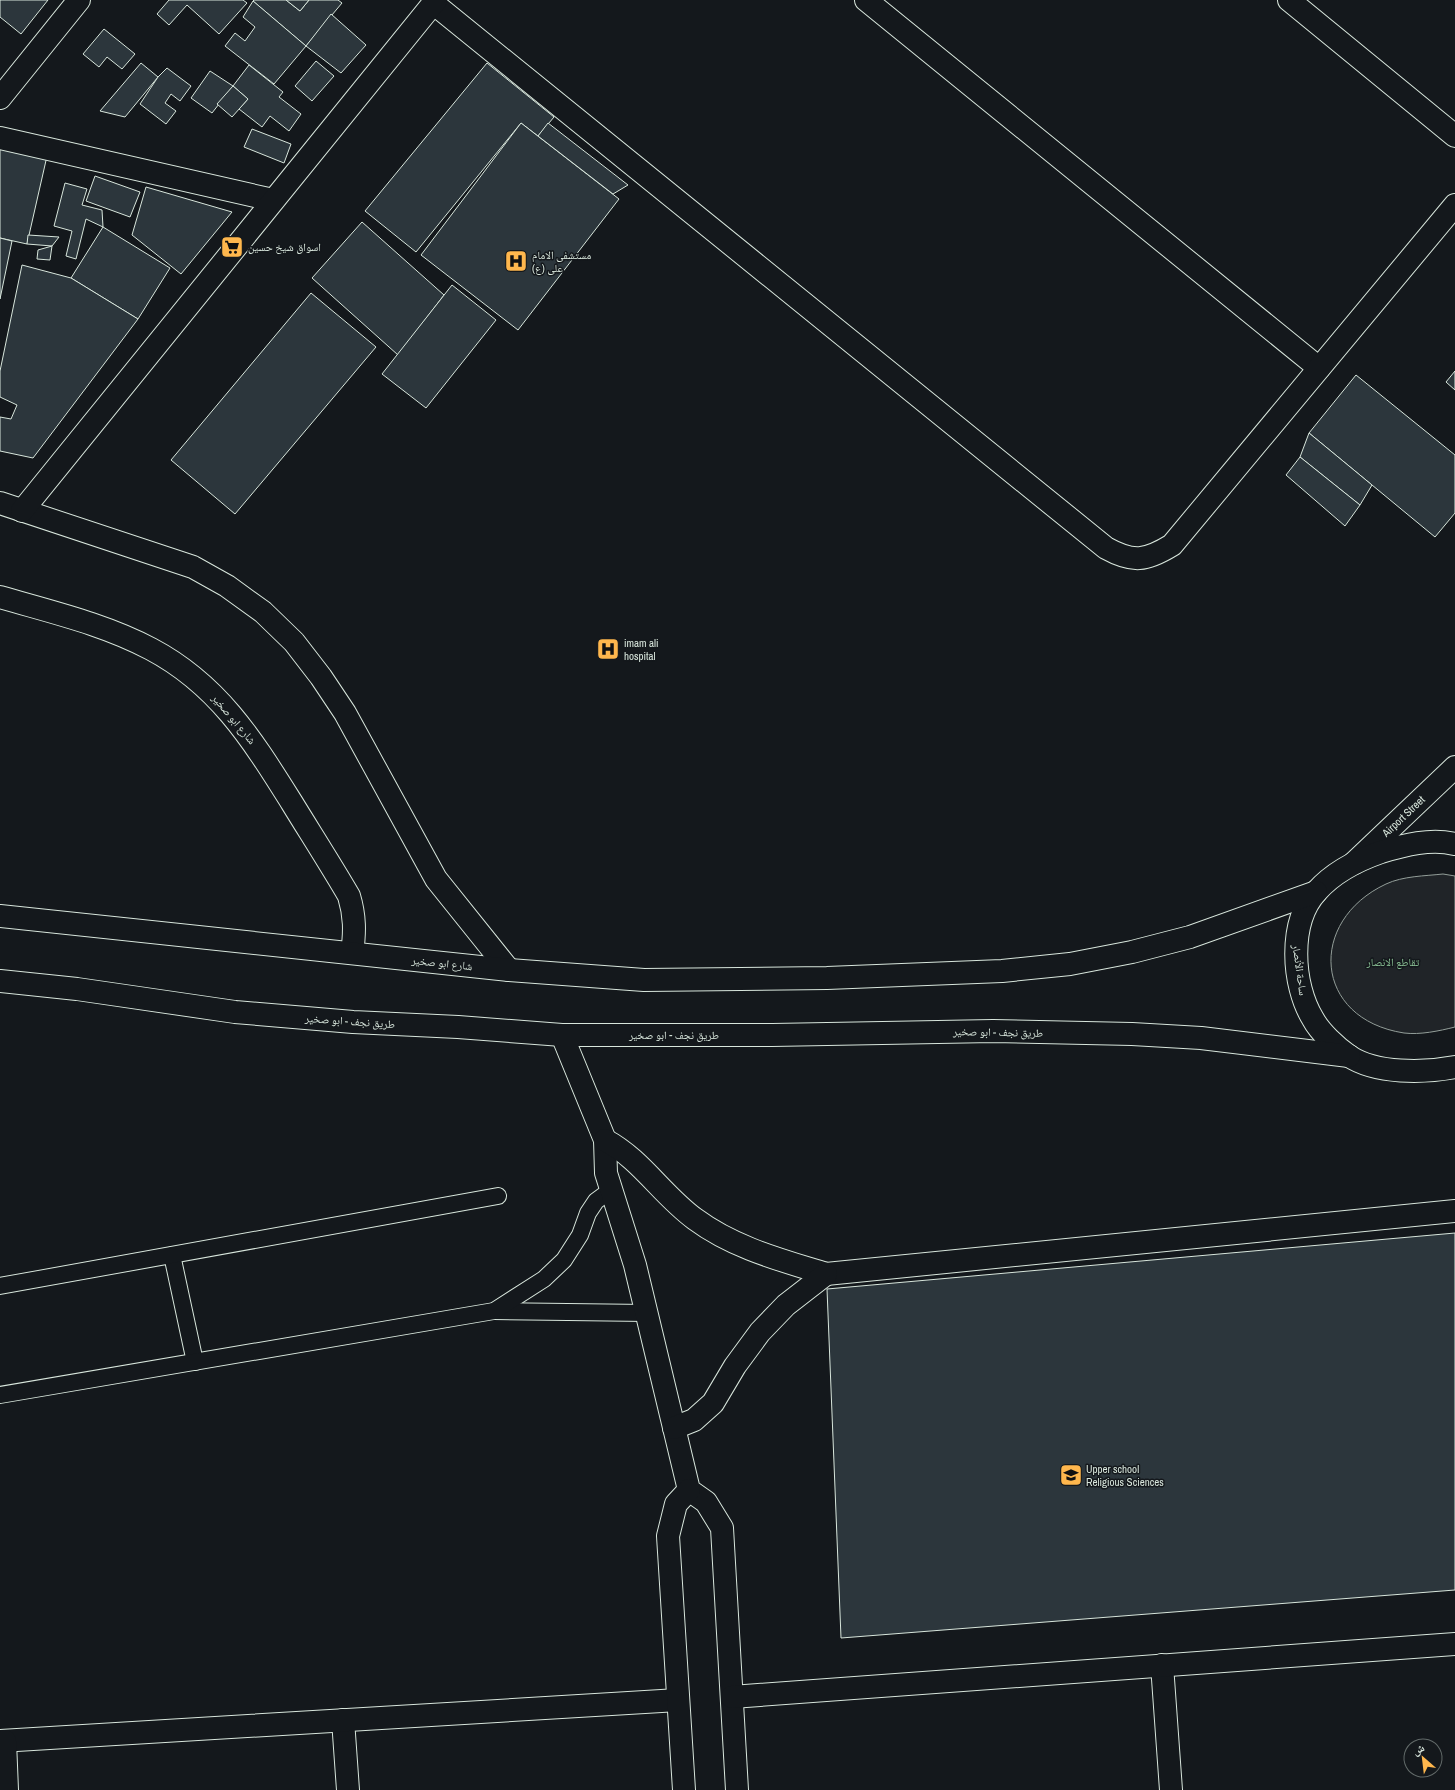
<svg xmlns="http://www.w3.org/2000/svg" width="1455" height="1790" font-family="'Archivo Narrow','Noto Naskh Arabic',sans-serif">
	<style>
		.green { fill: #202428; stroke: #939e99 }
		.building { fill: #2c363c; stroke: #d8e6dc }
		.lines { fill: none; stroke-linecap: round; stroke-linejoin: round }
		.service-casing { stroke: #d8e6dc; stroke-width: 18 }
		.minor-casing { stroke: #d8e6dc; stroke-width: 24 }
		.primary-casing { stroke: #d8e6dc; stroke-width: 24 }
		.trunk-casing { stroke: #d8e6dc; stroke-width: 24 }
		.service { stroke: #14181c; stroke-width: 16 }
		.minor { stroke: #14181c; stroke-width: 22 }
		.primary { stroke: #14181c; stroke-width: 22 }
		.trunk { stroke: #14181c; stroke-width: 22 }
		.labels { text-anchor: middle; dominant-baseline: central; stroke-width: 3; stroke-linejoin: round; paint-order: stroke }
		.poi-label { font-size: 11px; fill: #d8e6dc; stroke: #14181c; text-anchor: start }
		.street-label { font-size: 11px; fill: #d8e6dc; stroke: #14181c }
		.park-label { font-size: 11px; fill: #8ac095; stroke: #14181c }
	</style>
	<rect width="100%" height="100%" fill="#14181c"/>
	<path class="green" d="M1443,874L1455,876V1027C1439,1031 1420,1035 1404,1033C1313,1019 1307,921 1386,884C1403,876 1425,876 1443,874Z"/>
	<g class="building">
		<path d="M0,0H48L21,34L0,17Z"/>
		<path d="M169,0H243L247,3L219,34L187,5L169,25L157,14Z"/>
		<path d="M254,0H286L300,11L309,0H338L342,3L306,46L253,1Z"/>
		<path d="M286,0H309L300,11Z"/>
		<path d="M253,1L306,46L274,84L225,46L235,33L245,41L255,27L243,17Z"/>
		<path d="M331,14L366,45L341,73L306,46Z"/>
		<path d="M104,29L135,54L122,69L107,57L99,67L83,54Z"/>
		<path d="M316,61L334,76L312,101L295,86Z"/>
		<path d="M141,63L158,77L125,117L100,111Z"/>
		<path d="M487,63L554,117L538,136L521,123L416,252L365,211Z"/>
		<path d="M249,65L283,92L279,97L301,114L289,131L270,116L262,127L239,109L248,99L233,86Z"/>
		<path d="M167,68L191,86L180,101L171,94L165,103L176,111L166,124L140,104L158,77Z"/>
		<path d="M210,71L233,86L212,113L191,98Z"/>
		<path d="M233,86L248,99L232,117L217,104Z"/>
		<path d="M521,123L619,199L518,330L421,255Z"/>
		<path d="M548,123L628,185L613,194L538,136Z"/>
		<path d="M252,129L291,144L284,163L244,147Z"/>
		<path d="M0,145L47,156L27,244L0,238Z"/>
		<path d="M95,176L140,192L130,217L86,201Z"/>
		<path d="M65,183L87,189L82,205L102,210L103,227L86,219L76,259L66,256L72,231L54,226Z"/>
		<path d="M146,187L232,212L181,274L132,235Z"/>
		<path d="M362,222L444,295L398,355L312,278Z"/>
		<path d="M103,227L170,268L138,319L71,278Z"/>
		<path d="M28,235L59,237L52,246L27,244Z"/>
		<path d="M0,238L12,241L0,299Z"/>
		<path d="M52,246L50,260L37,259L38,250Z"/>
		<path d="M22,265L71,278L138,319L33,458L0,451V417L11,419L17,405L0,397V371Z"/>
		<path d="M452,285L496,320L426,408L382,374Z"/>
		<path d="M311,293L376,347L235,514L171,460Z"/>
		<path d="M1455,371V390L1446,382Z"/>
		<path d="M1356,375L1455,455V513L1435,537L1309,433Z"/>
		<path d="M1309,433L1372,485L1360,505L1300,457Z"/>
		<path d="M1300,457L1360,505L1345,526L1286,475Z"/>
		<path d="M1455,1233V1590L841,1638L827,1289Z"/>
	</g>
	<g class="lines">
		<g class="service-casing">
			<g id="service">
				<path d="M172,1255L195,1362"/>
				<path d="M0,1286L498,1196"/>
				<path d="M494,1311L647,1313"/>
				<path d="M0,1395L494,1311L544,1279L564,1260L580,1235L588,1213L596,1201L611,1190"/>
			</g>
		</g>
		<g class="minor-casing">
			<g id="minor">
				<path d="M866,0L1319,368"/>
				<path d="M1289,0L1455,136"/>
				<path d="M433,3L1106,548C1133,563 1146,561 1172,545L1455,205"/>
				<path d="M0,98L79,0"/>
				<path d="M0,138L273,200"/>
				<path d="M0,503L193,567L227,586L263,612L294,642L321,677L345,713L436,879L509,970"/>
				<path d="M22,511L436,0"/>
				<path d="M0,597C51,612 104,624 151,649C219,685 253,741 292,803C311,834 331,865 349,896C355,916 355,932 352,953"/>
				<path d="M562,1035L605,1140L606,1173L635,1265L689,1490L706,1502L722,1528L737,1790"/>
				<path d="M605,1140C641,1159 662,1195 695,1219C734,1248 781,1260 826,1274L1455,1211"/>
				<path d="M674,1428L694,1420L713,1403L735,1366L760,1332L786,1305L826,1274"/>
				<path d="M1162,1665L1171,1790"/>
				<path d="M732,1697L1455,1644"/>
				<path d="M343,1720L348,1790"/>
				<path d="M0,1741L678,1700"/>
				<path d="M5,1741L7,1790"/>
				<path d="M684,1790L668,1536L676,1504L689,1490"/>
			</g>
		</g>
		<g class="primary-casing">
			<g id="primary">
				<path id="s1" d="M1354,863L1455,767"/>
			</g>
		</g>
		<g class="trunk-casing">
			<g id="trunk">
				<path d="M1455,844C1431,838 1404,845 1381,852C1358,860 1333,873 1317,891C1288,922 1292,985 1313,1019C1320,1032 1336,1047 1349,1056C1376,1074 1424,1073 1455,1067"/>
				<path d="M0,916L509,970L644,980L827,978L1002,971L1070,964L1132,952L1190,937L1316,892"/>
				<path d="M0,981L77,989L235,1012L353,1022L458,1027L562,1035H772L993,1031L1132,1034L1201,1038L1349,1056"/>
			</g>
		</g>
		<use href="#service" class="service"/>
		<use href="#minor" class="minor"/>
		<use href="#primary" class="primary"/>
		<use href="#trunk" class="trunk"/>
	</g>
	<defs>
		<g id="supermarket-square" transform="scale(1.15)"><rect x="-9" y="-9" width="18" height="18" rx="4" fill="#ffb74d" stroke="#14181c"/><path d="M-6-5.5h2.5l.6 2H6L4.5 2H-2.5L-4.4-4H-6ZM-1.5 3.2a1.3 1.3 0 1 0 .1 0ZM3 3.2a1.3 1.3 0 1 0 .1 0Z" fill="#111"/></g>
		<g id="hospital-square" transform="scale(1.15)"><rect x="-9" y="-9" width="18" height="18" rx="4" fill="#ffb74d" stroke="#14181c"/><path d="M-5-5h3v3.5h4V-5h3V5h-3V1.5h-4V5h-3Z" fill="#111"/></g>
		<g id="school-square" transform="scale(1.15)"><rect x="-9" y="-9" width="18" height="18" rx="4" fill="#ffb74d" stroke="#14181c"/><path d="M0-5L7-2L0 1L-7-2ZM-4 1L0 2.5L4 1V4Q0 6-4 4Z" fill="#111"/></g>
	</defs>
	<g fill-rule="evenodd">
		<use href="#supermarket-square" x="232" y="247"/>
		<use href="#hospital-square" x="516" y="261"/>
		<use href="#hospital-square" x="608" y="649"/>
		<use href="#school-square" x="1071" y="1475"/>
	</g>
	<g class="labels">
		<g class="poi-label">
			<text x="248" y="247">اسواق شيخ حسين</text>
			<text x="532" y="255">مستشفی الامام<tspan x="532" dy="13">علی (ع)</tspan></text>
			<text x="624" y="643">imam ali<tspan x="624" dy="13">hospital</tspan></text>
			<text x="1086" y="1469">Upper school<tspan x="1086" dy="13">Religious Sciences</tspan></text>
		</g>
		<g class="street-label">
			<text transform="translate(234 719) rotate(50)">شارع ابو صخير</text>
			<text stroke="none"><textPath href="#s1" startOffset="68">Airport Street</textPath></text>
			<text transform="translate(442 963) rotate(6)">شارع ابو صخير</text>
			<text transform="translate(1300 970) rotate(82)">ساحة الأنصار</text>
			<text transform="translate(350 1021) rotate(4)">طريق نجف - ابو صخير</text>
			<text transform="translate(998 1032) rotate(1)">طريق نجف - ابو صخير</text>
			<text x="674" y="1035">طريق نجف - ابو صخير</text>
		</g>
		<g class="park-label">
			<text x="1393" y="962">تقاطع الانصار</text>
		</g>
	</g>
	<g transform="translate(1423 1758) rotate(332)"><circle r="19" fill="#14181c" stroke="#626a69"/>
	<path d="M0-3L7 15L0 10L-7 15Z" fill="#ffb74d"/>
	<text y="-6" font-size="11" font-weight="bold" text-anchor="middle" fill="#d8e6dc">ش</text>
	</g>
</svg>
